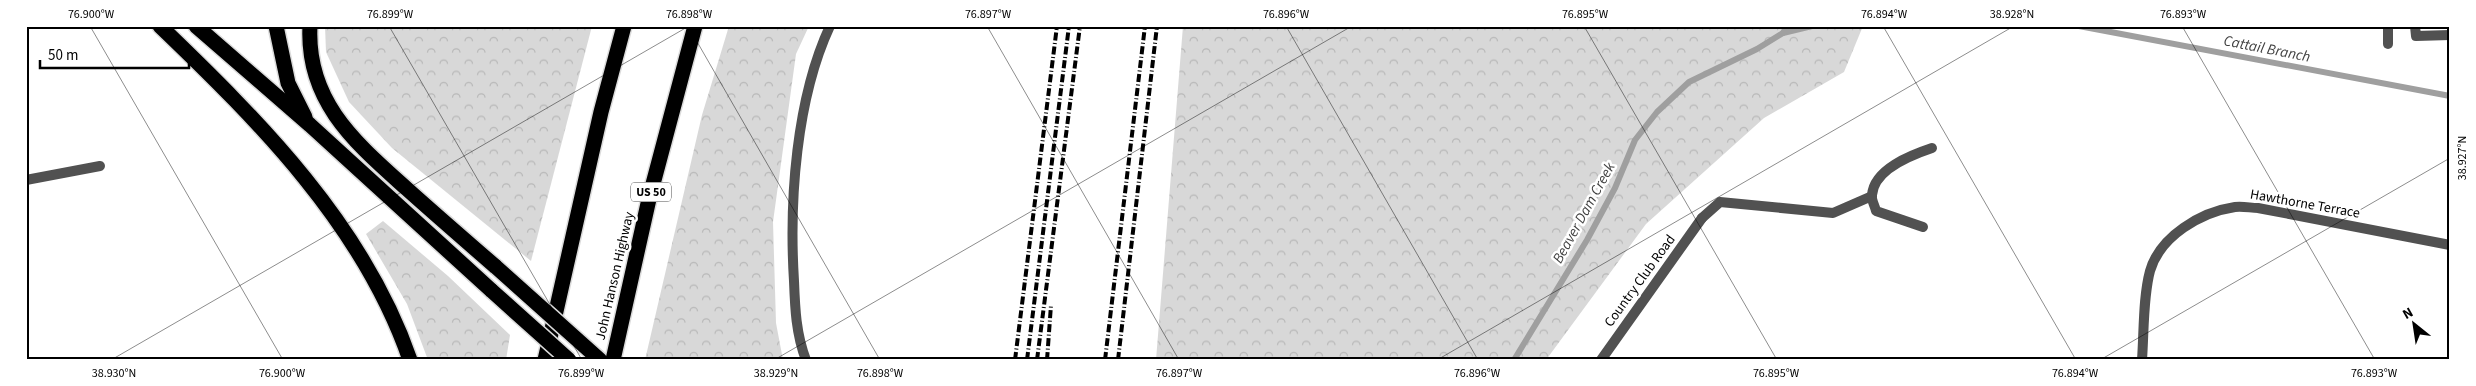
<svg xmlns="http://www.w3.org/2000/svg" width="2476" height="386" font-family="'Source Sans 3',sans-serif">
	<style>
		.forest { fill: url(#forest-crowns) }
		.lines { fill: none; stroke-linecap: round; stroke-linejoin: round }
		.stream { stroke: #9f9f9f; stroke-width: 6 }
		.motorway-casing { stroke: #dbdbdb; stroke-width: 18 }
		.service { stroke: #515151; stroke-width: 10 }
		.minor { stroke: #515151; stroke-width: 10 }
		.motorway { stroke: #000; stroke-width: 15 }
		.rail { stroke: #000; stroke-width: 4; stroke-dasharray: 8 2.5 1 2.5; stroke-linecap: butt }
		.motorway-bridge-casing { stroke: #dbdbdb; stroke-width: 18; stroke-linecap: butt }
		.motorway-bridge { stroke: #000; stroke-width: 15 }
		.ticks { fill: none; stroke: #000; stroke-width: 1; stroke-opacity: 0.45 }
		.labels { text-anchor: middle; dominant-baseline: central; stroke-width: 5; stroke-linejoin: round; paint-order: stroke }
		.shield { fill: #fff; stroke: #4c4c4c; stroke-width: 1 }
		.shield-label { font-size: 12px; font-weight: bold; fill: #000 }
		.street-label { font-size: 14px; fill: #000; stroke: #fff }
		.water-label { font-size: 15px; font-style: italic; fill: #404040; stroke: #fff }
		.neatline { fill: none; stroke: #000; stroke-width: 2 }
		.ticks-label { font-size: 12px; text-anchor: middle; fill: #000 }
	</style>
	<defs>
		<pattern id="forest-crowns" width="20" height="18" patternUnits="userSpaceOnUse" patternTransform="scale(1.25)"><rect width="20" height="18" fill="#d8d8d8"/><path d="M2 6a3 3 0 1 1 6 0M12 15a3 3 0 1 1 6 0" fill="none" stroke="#b8b8b8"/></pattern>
	</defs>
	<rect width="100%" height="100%" fill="#fff"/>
	<g class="forest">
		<path d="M325,26H592L531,261L392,148L349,102L326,52Z"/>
		<path d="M729,26H809L796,54L773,222L776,323L783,360H645L702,115Z"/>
		<path d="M1183,26H1863L1844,72L1764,118L1646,224L1546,360H1156Z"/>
		<path d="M383,221L448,276L510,335L506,360H428L407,304L366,234Z"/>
	</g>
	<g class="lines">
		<g class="stream">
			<path d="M2079,26L2450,96"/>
			<path d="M1783,33L1812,26"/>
			<path d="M1514,360L1587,240L1615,188L1635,140L1657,112L1689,82L1757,49L1783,33L1787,26"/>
		</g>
		<g class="motorway-casing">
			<g id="motorway">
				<path d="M160,26C260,122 364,226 410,360"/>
				<path d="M196,26L310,125L492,291"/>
				<path d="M276,26L288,83L305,117"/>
				<path d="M310,26C306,102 356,143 407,189C436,215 466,241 496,267"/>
				<path d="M545,360L601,112L624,26"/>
				<path d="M613,360L649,199L695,26"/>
			</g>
		</g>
		<g class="service">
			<path d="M2388,26V44"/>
			<path d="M2415,26L2416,36L2450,35"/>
			<path d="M26,180L100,166"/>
			<path d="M1702,218L1720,202L1833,213L1872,196"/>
			<path d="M1923,227L1876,211C1875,206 1871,200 1872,195C1874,169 1911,155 1932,148"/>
			<path d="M806,360C796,334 795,308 794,281C789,201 796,99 830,26"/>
		</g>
		<g class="minor">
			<path d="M1601,360L1702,218"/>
			<path d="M2142,360C2144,332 2143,297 2150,271C2160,236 2201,212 2235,207C2243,206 2251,208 2258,208L2450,245"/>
		</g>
		<use href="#motorway" class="motorway"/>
		<g class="rail">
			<path d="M1015,360L1057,26"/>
			<path d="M1027,360L1069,26"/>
			<path d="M1037,360L1080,26"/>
			<path d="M1047,360L1051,305"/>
			<path d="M1105,360L1145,26"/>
			<path d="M1118,360L1157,26"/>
		</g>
		<g class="motorway-bridge-casing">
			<g id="motorway-bridge">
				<path d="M496,267L600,360"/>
				<path d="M492,291L569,360"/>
			</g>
		</g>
		<use href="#motorway-bridge" class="motorway-bridge"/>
	</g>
	<path class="ticks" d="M90,26L283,360M389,26L582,360M688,26L880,360M987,26L1179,360M1286,26L1478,360M1584,26L1777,360M1883,26L2076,360M2182,26L2375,360M111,360L689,26M774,360L1352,26M1437,360L2014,26M2100,360L2450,158"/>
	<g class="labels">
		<rect class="shield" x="631" y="182.5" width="40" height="19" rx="4"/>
		<g class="shield-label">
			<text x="651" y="192">US 50</text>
		</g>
		<g class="street-label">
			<text transform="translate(2305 204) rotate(10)">Hawthorne Terrace</text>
			<text transform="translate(615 276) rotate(-77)">John Hanson Highway</text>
			<text transform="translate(1640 281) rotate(-54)">Country Club Road</text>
		</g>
		<g class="water-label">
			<text transform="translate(2267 49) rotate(11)">Cattail Branch</text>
			<text transform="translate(1584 213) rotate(-61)">Beaver Dam Creek</text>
		</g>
	</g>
	<rect width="2476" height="386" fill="none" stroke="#ffffff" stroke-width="55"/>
	<g transform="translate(2414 324) rotate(330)" stroke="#ffffff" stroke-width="4" paint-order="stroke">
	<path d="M0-4L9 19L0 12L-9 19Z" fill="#000000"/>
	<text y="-8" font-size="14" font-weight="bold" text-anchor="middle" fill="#000000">N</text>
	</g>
	<path d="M40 60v8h149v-8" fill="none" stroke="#000000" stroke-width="2.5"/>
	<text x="48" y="60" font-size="15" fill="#000000" stroke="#ffffff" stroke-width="4" paint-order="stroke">50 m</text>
	<rect x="28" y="28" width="2420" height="330" class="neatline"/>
	<g class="ticks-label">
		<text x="91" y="18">76.900°W</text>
		<text x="390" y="18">76.899°W</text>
		<text x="689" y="18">76.898°W</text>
		<text x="988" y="18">76.897°W</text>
		<text x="1286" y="18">76.896°W</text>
		<text x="1585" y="18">76.895°W</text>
		<text x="1884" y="18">76.894°W</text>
		<text x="2012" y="18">38.928°N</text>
		<text x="2183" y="18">76.893°W</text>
		<text transform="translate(2462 158) rotate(-90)" y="4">38.927°N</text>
		<text x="114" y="377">38.930°N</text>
		<text x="282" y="377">76.900°W</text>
		<text x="581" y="377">76.899°W</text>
		<text x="776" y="377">38.929°N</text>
		<text x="880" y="377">76.898°W</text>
		<text x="1179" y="377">76.897°W</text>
		<text x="1477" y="377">76.896°W</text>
		<text x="1776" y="377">76.895°W</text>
		<text x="2075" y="377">76.894°W</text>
		<text x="2374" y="377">76.893°W</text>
	</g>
</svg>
